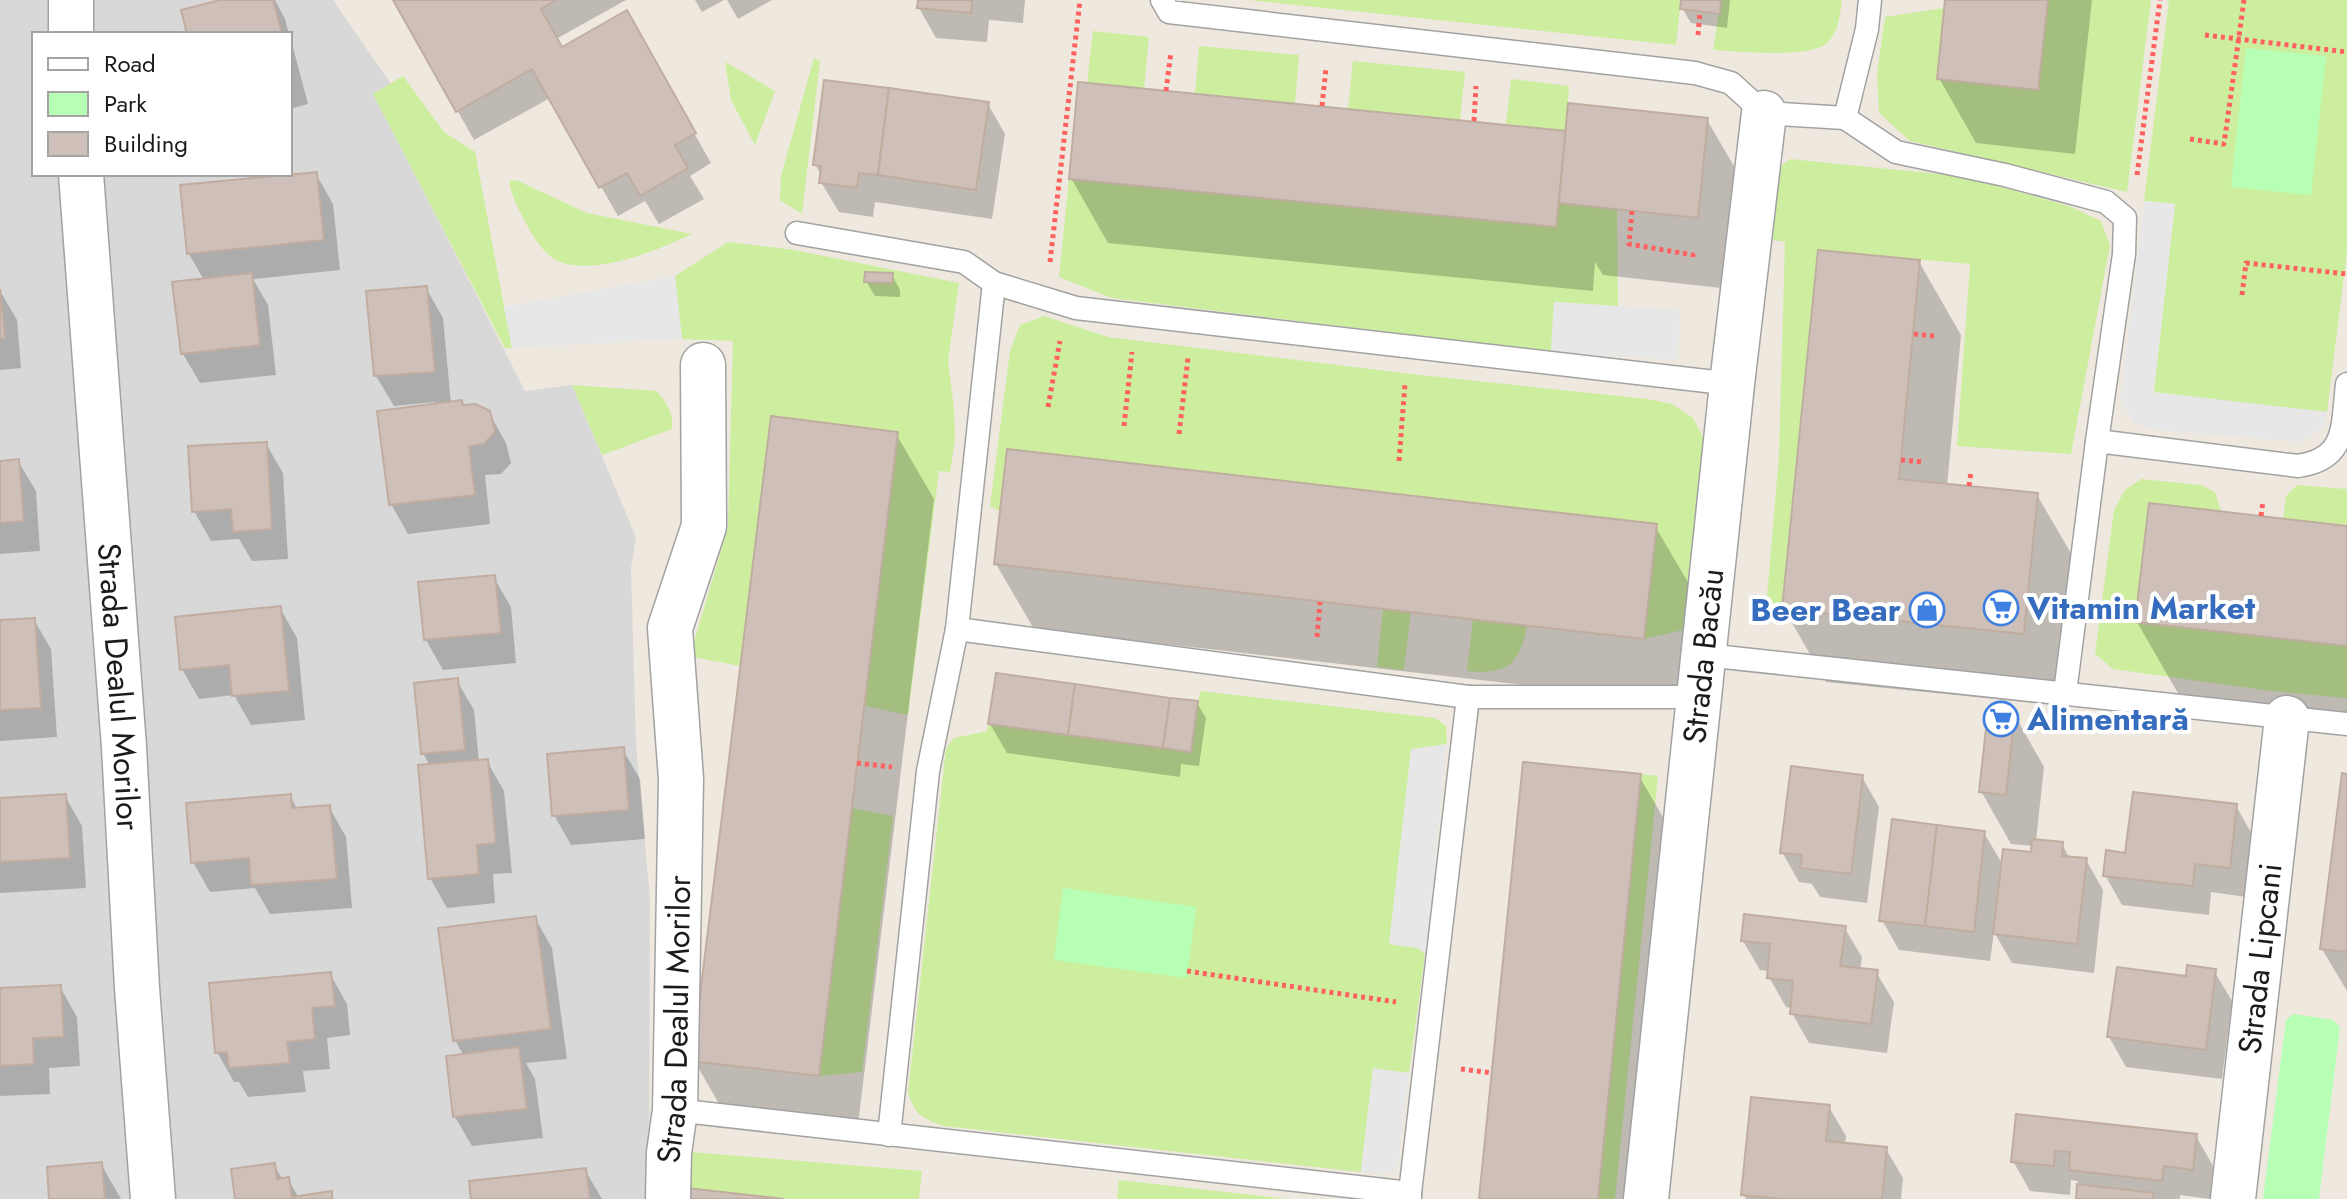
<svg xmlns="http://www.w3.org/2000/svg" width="2347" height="1199" font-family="Jost,sans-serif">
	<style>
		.residential { fill: #d9d8d8; fill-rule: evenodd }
		.grass { fill: #ccee9e }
		.park { fill: #b6ffb5 }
		.parking { fill: #e7e7e7 }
		.shadow { fill: #0003 }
		.building { fill: #cec0b8; stroke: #c1aca0; stroke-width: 2 }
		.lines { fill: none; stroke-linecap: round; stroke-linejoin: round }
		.lane-casing { stroke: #a2a2a2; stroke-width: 25 }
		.street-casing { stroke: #a2a2a2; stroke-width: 47 }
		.path { stroke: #ff615f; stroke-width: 5; stroke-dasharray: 4 4; stroke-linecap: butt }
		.lane { stroke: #fff; stroke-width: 22 }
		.street { stroke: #fff; stroke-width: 44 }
		.labels { text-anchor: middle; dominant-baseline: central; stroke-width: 8; stroke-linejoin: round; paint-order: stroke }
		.shop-label { font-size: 32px; font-weight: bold; fill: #366cbe; stroke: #fff; text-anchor: start }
		.street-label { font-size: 32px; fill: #1b1b1b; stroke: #fff }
	</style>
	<rect width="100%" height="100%" fill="#eee8df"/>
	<path class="residential" d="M0,0H333L391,84L374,94L525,391L572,385L636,537L631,568L636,743L650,900L649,1199H0ZM34,34H290V174H34Z"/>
	<g class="grass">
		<path d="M1249,0H1681L1676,45Z"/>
		<path d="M1721,0H1842C1840,14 1839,30 1829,41C1814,60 1738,51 1713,50Z"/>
		<path d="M2048,0H2151L2127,192L1910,141L1879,113L1877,74L1885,17L1944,8L1937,79L2038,90Z"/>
		<path d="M2169,0H2347V252L2327,412L2153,393L2175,204L2144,201Z"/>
		<path d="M1093,31L1149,37L1144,89L1087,83Z"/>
		<path d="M1199,46L1299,55L1295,104L1195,93Z"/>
		<path d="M814,58L820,61L802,214L780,200L781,176Z"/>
		<path d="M1353,61L1465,72L1460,120L1348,109Z"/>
		<path d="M725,62L775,91L755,145L731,100Z"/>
		<path d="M403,76L444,132L475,152L512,348H505L373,94Z"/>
		<path d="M1511,79L1569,86L1566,131L1506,124Z"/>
		<path d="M1790,159L1968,177L2069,206L2101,221L2110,245L2071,454L1957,446L1970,264L1818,250L1782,609L1766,608L1779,455L1785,242L1767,239L1778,169Z"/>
		<path d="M1069,179L1555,227L1559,203L1617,209L1618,306L1554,302L1551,352L1112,298L1059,277Z"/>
		<path d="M516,180L587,213L692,234C658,250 592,278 556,260C543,253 531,234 525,221C518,208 512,197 509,181Z"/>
		<path d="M728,242L794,250L959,283L948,361L954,409L955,440L950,472L939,471L908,715L865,706L897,432L771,416L740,666L693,657L694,642L728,527L733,341L682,339L675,276Z"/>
		<path d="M1044,316L1108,337L1411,374L1647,399L1672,404L1693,418L1705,441L1701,503L1683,630L1644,639L1007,450L1000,511L990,506L1010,351L1020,325Z"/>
		<path d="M572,385L657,391C668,405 673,412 672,429L602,455Z"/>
		<path d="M2141,479L2201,485L2215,492L2221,511L2148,504L2135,622L2347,646V698L2271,691L2113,669L2095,654L2114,510L2125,490Z"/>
		<path d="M2297,485L2347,489V526L2283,519L2286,496Z"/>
		<path d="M1383,609L1411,612L1404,670L1377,667Z"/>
		<path d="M1473,619L1527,625C1520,665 1507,675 1467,671Z"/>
		<path d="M1200,691L1435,718L1446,726L1447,744L1411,750L1390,944L1418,948L1425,954L1409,1073L1373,1069L1361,1172L944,1126C922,1118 915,1116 908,1092L946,748L954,738L987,731L988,724L1191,752Z"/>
		<path d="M1641,774L1658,776L1615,1199H1598Z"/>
		<path d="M851,808L893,816L862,1072L819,1076Z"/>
		<path d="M691,1152L922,1171L919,1199H784L687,1188Z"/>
		<path d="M1119,1180L1287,1199H1117Z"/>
	</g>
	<g class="park">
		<path d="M2246,48L2326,56L2311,195L2231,187Z"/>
		<path d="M1063,888L1196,907L1187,978L1054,960Z"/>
		<path d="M2293,1014L2333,1020L2340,1027L2319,1199H2263L2286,1020Z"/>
	</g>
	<g class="parking">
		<path d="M2144,201L2175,204L2154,392L2327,412L2325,427L2302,442L2154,430L2134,423L2120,401Z"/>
		<path d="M675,276L682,339L512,348L504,307Z"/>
		<path d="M1554,302L1680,310L1678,360L1551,352Z"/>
		<path d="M1447,744L1425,954L1418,948L1389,944L1411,749Z"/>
		<path d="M1373,1068L1409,1073L1398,1168L1386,1175L1361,1172Z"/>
	</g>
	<g class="shadow">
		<path d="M227,0H275L285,19L289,34H189Z"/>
		<path d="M395,0H626L556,39L562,49L626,13L711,163L690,176L704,199L659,224L645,201L618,216L550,98L474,140Z"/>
		<path d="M695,0H724L702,12Z"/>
		<path d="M727,0H772L738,19Z"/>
		<path d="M920,0H1025L1023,23L989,20L987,42L936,38L919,8Z"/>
		<path d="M1683,0H1730L1727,28L1691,23L1682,8Z"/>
		<path d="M1947,0H2092L2075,154L1976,143L1939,78Z"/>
		<path d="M290,36L308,104L290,109Z"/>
		<path d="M988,104L1005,134L992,219L875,202L873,217L839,212L821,182L822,176L815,164Z"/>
		<path d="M1707,120L1749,192L1739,290L1603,275L1595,262L1593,291L1108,243L1071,178Z"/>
		<path d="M316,174L333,204L340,270L253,279L268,305L276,375L200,383L183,354L204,280L189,254L182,187Z"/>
		<path d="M1919,262L1961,335L1947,486L2037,495L2079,567L2065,706L1826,682L1784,609Z"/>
		<path d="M892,275L900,290V297L875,296L866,281Z"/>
		<path d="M426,288L443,318L451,404L489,413L506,443L511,463L501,474L485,475L490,524L408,534L391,504L435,402L394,406L376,376L368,293Z"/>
		<path d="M0,291L17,320L21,368L0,370Z"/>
		<path d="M896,434L934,499L856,1141L731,1125L694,1060Z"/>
		<path d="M266,444L283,473L288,559L252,561L239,539L211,541L194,511Z"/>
		<path d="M18,461L36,491L40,551L0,554V463Z"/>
		<path d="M1655,526L1693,591L1680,703L1034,629L996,564Z"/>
		<path d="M2347,528V713L2179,695L2137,622Z"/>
		<path d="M494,578L511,607L516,663L443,670L426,640Z"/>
		<path d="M280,608L297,638L305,720L251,725L234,695L199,699L182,669Z"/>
		<path d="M34,620L51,649L57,737L0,741V622Z"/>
		<path d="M457,681L474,710L479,762L487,761L504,791L512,873L493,874L495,903L447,908L430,878V766L423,753Z"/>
		<path d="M1197,703L1206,718L1199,766L1181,764L1180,777L1007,753L990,724Z"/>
		<path d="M2014,714L2044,767L2036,841L2062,844L2070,859L2086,860L2103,890L2094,973L2012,963L1994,932L1990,961L1899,950L1882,920L1984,833L2003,865L2032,854L2034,846L2011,844L1981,791Z"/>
		<path d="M623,750L640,779L645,839L571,845L554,815Z"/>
		<path d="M1639,776L1677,841L1641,1199H1481Z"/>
		<path d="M2347,776V991L2322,949Z"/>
		<path d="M1862,777L1879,807L1867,903L1820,897L1812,884L1799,882L1782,852Z"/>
		<path d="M65,796L82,826L86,888L0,893V800Z"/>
		<path d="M290,796L298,810L329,807L346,837L352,908L270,914L255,888L210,892L193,862Z"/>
		<path d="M2236,806L2253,836L2246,897L2211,892L2209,915L2122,905L2105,875L2127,855Z"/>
		<path d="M535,918L552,948L567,1059L526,1063L535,1079L543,1138L472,1146L455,1117L464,1056L455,1040Z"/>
		<path d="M1844,927L1862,957L1860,970L1876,972L1894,1002L1887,1053L1809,1043L1792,1013V1008L1786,1007L1769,977V971L1760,970L1743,941Z"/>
		<path d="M2214,971L2232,1001L2222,1079L2126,1067L2109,1037Z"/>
		<path d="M330,974L347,1004L350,1035L327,1038L330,1069L303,1071L306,1092L248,1097L239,1082H234L217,1052Z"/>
		<path d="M60,987L77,1017L80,1066L49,1068L50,1094L0,1096V990Z"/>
		<path d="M1829,1107L1846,1136L1845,1145L1886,1149L1903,1178L1901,1199H1746L1744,1194Z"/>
		<path d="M2018,1116L2196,1136L2213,1166L2210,1199L2180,1195V1199H2078L2079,1184L2077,1181L2071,1180L2070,1195L2030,1191L2013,1161Z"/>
		<path d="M101,1164L121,1199H51Z"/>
		<path d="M274,1165L283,1180L288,1179L299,1198L331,1193L334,1199H237Z"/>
		<path d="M585,1170L602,1199H473Z"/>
	</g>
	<g class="building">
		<path d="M220,0H273L282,34H187L181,10Z"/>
		<path d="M393,0H556L541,9L562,47L627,10L696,133L675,145L688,168L640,196L627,173L599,188L532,69L456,112Z"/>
		<path d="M918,0H972L971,13L917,8Z"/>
		<path d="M1681,0H1721L1720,14L1680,9Z"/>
		<path d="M1945,0H2048L2038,90L1937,79Z"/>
		<path d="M824,80L889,88L878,175L859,173L857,188L819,183L821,166L813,165Z"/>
		<path d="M1078,82L1566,131L1556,227L1069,179Z"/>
		<path d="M889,88L989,102L976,190L878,175Z"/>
		<path d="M1568,103L1708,118L1698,218L1559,203Z"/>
		<path d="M317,172L324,240L187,254L180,185Z"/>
		<path d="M1818,250L1920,260L1899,479L2038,493L2024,634L1782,609Z"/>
		<path d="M865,272L893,273L892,283L864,282Z"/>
		<path d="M252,273L260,345L181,354L172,282Z"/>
		<path d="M427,286L435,372L374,376L366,291Z"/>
		<path d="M0,289L5,338L0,339Z"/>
		<path d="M462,400L463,405L476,404L490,411L495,432L484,444L469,446L475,495L389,505L377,411Z"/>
		<path d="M771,416L898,432L819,1076L692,1061Z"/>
		<path d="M267,442L272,529L233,532L231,509L192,512L188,446Z"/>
		<path d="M1007,449L1657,524L1644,639L994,564Z"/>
		<path d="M19,459L24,521L0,523V461Z"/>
		<path d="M2149,503L2347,526V646L2135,622Z"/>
		<path d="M495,575L501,633L424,640L418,582Z"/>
		<path d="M281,606L289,691L232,696L229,665L180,670L175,617Z"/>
		<path d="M35,618L41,708L0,710V620Z"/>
		<path d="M996,673L1075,684L1068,735L988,724Z"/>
		<path d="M458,678L465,750L421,754L414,683Z"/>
		<path d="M1075,684L1170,698L1163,748L1068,735Z"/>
		<path d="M1170,698L1198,701L1191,752L1163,748Z"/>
		<path d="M1988,710L2015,713L2006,795L1979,792Z"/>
		<path d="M624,747L629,810L552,816L547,754Z"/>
		<path d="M488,759L496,843L477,845L479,874L428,879L418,765Z"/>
		<path d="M1523,762L1641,774L1598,1199H1479Z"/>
		<path d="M1791,766L1863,775L1851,874L1800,868L1802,855L1780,853Z"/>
		<path d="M2342,773L2347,774V952L2320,949Z"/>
		<path d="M2133,792L2237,804L2230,868L2195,864L2193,886L2103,876L2106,850L2125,853Z"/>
		<path d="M66,794L70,858L0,862V798Z"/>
		<path d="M291,794L292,808L330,805L337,879L251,885L249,858L191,863L186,803Z"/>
		<path d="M1892,819L1937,825L1925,926L1879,921Z"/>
		<path d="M1937,825L1985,831L1974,932L1925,926Z"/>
		<path d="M2032,839L2063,842L2062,856L2087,858L2077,944L1993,934L2003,849L2031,852Z"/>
		<path d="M1744,914L1846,926L1840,966L1878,970L1871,1024L1790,1014L1793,981L1767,978L1770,944L1741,941Z"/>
		<path d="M536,916L551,1029L453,1041L438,928Z"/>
		<path d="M2187,965L2216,969L2206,1050L2107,1037L2117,967L2186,976Z"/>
		<path d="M331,972L335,1006L312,1008L315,1039L287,1042L290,1063L229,1068L227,1052L215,1053L209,983Z"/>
		<path d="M61,985L64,1037L33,1038L34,1064L0,1066V988Z"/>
		<path d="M519,1047L527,1109L453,1117L446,1056Z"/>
		<path d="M1751,1097L1830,1105L1826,1141L1887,1147L1882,1199H1782L1741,1195Z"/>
		<path d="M2016,1114L2197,1134L2193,1170L2164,1166L2162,1181L2069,1170L2070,1152L2055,1151L2054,1166L2011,1162Z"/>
		<path d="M102,1162L105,1199H49L47,1167Z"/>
		<path d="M275,1163L277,1179L289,1177L292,1197L332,1191V1199H235L231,1169Z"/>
		<path d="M586,1168L590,1199H471L469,1181Z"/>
		<path d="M2077,1184L2154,1193L2153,1199H2076Z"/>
		<path d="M687,1188L784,1199H685Z"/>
	</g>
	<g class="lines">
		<g class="lane-casing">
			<g id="lane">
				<path d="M1162,0L1169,12L1695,73L1731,83L1764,113L1845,118L1867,29L1870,0"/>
				<path d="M1845,118L1896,152L2005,175L2106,202L2125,218L2124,254L2097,441"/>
				<path d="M797,233L964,262L994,283L1076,308L1732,384"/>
				<path d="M957,629L1468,697L1410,1193"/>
				<path d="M1705,655L2347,724"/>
				<path d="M2065,693L2097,441L2298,466C2347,459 2342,427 2347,384"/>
				<path d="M1468,697H1700"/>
				<path d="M675,1110L1410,1193V1199"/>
				<path d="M889,1135L928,771L957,629L994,283"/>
			</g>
		</g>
		<g class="street-casing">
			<g id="street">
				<path d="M71,34V0"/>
				<path id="s1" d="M81,174L124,747L137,988L153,1199"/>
				<path id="s2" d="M668,1199L669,1153L675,1110L681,779L670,628L704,526L703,365"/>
				<path id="s3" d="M1646,1199L1732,384L1764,113"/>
				<path id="s4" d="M2233,1199L2287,718"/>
			</g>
		</g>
		<g class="path">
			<path d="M1698,35L1700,12"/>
			<path d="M2205,35L2347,52"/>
			<path d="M1166,91L1171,52"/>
			<path d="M1322,106L1326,68"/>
			<path d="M1474,121L1476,86"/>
			<path d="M2190,139L2224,144L2244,0"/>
			<path d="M2137,175L2160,0"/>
			<path d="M1632,211L1629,244L1693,255V259"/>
			<path d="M1050,262L1080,0"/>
			<path d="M2242,295L2246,263L2347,274"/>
			<path d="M1914,334L1935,336"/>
			<path d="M1048,407L1060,341"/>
			<path d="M1124,426L1132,352"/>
			<path d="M1179,434L1188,358"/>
			<path d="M1901,460L1923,462"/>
			<path d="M1399,461L1405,384"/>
			<path d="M1969,486L1971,472"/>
			<path d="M2261,516L2263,501"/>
			<path d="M1317,637L1320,602"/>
			<path d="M857,763L892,767"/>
			<path d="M1187,971L1396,1002"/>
			<path d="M1461,1069L1492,1073"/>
		</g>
		<use href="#lane" class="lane"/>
		<use href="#street" class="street"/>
	</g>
	<defs>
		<g id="supermarket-ring" transform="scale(1.8)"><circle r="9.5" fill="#fff" stroke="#3f7fe0" stroke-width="1.5"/><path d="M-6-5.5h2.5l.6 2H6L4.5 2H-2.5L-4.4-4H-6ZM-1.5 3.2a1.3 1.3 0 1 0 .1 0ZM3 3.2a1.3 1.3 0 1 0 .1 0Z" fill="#3f7fe0"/></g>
		<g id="shop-ring" transform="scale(1.8)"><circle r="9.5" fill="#fff" stroke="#3f7fe0" stroke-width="1.5"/><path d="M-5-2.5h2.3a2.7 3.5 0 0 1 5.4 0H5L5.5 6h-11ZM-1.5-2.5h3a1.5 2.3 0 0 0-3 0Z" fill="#3f7fe0"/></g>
	</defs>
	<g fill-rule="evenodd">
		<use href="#supermarket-ring" x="2001" y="608"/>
		<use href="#shop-ring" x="1927" y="610"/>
		<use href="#supermarket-ring" x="2001" y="719"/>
	</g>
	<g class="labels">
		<g class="shop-label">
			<text x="2027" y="608">Vitamin Market</text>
			<text x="1901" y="610" text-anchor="end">Beer Bear</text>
			<text x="2027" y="719">Alimentară</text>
		</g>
		<g class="street-label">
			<text stroke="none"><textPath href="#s3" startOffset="546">Strada Bacău</textPath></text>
			<text stroke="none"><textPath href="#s1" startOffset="514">Strada Dealul Morilor</textPath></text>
			<text stroke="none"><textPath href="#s4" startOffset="242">Strada Lipcani</textPath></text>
			<text stroke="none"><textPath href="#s2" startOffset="180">Strada Dealul Morilor</textPath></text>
		</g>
	</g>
	<rect x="32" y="32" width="260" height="144" fill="#ffffff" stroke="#a4a4a4" stroke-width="2"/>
	<rect x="48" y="58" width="40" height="12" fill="#ffffff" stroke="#a4a4a4" stroke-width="2"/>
	<text x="104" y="72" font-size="24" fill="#1b1b1b">Road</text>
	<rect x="48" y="92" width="40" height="24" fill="#b6ffb5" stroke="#a4a4a4" stroke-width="2"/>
	<text x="104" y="112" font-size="24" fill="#1b1b1b">Park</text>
	<rect x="48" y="132" width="40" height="24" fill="#cec0b8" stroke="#a4a4a4" stroke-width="2"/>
	<text x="104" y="152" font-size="24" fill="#1b1b1b">Building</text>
</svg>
